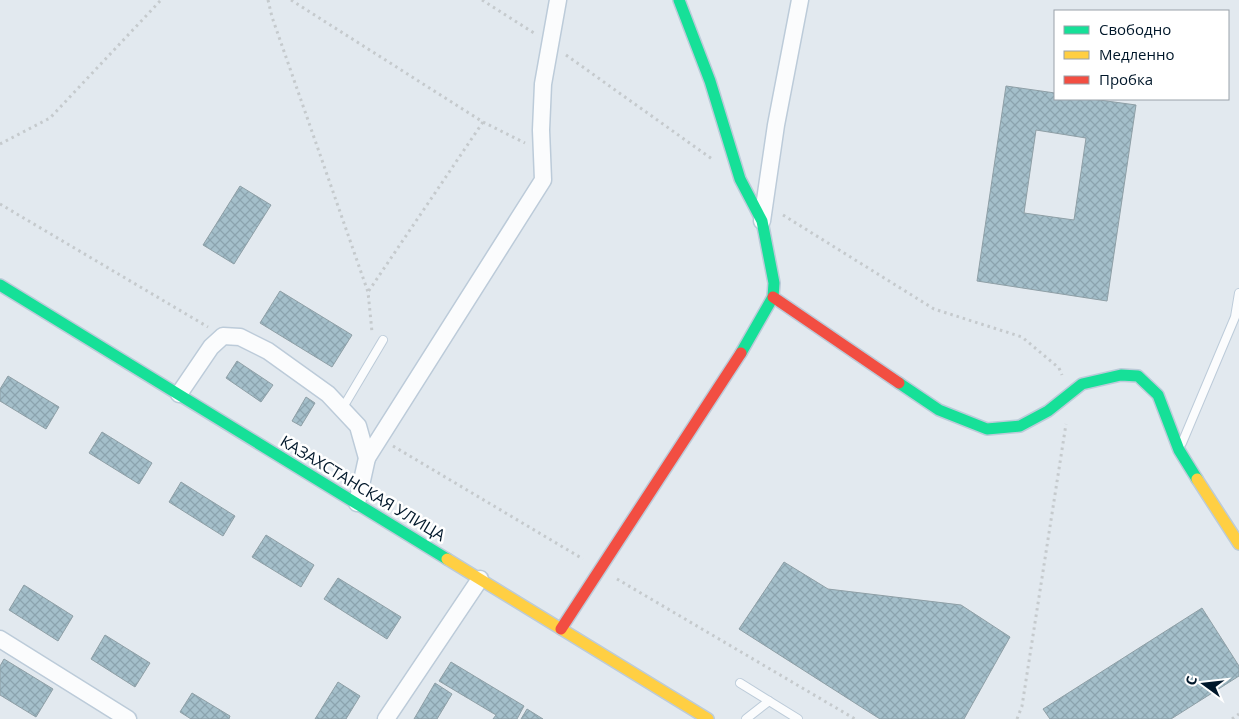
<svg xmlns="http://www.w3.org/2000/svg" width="1239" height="719" font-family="'Open Sans',sans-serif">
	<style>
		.building { fill: url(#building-cross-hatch); stroke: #8e9fa6; fill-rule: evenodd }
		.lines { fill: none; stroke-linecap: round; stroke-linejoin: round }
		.lane-casing { stroke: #bccbd9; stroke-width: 10 }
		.street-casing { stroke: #bccbd9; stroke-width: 19 }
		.fast-casing { stroke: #bccbd9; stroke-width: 14 }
		.slow-casing { stroke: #bccbd9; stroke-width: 14 }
		.jam-casing { stroke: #bccbd9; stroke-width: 14 }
		.path { stroke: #c5cacd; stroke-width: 3; stroke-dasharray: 2.5 4; stroke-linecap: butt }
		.lane { stroke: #fbfcfd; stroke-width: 8 }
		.street { stroke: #fbfcfd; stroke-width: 16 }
		.fast { stroke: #16e098; stroke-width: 11 }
		.slow { stroke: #ffcf43; stroke-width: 11 }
		.jam { stroke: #f24e42; stroke-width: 11 }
		.labels { text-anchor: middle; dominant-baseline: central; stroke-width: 5; stroke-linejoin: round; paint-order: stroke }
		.street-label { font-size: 16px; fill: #00172a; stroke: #fff }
	</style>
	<defs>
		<pattern id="building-cross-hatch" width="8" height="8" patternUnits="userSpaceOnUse" patternTransform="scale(1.25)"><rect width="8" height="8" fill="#a4bfca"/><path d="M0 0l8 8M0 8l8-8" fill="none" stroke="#8ba3ae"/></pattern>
	</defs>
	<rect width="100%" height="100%" fill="#e2e9ef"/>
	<g class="building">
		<path d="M1006,86L1055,93V99H1092L1136,105L1107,301L977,281ZM1036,130L1086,138L1074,220L1024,213Z"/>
		<path d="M240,186L271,205L234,264L203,245Z"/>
		<path d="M280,291L352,335L332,367L260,323Z"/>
		<path d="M237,361L273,385L261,402L226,378Z"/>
		<path d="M8,376L59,407L46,429L0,401V389Z"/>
		<path d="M306,397L315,403L301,426L292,421Z"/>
		<path d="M102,432L152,463L139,484L89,453Z"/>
		<path d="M181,482L235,516L223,536L169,502Z"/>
		<path d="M266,535L314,565L301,587L252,557Z"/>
		<path d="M784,562L828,589L961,605L1010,637L964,719H880L739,629Z"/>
		<path d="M338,578L401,617L387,639L324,599Z"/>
		<path d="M24,585L73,616L58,641L9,610Z"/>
		<path d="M1202,608L1239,666V676L1171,719H1050L1043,709Z"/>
		<path d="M105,635L150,663L135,687L91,659Z"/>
		<path d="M4,659L53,689L36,717L0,695V666Z"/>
		<path d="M451,662L524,706L517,719H493L496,715L439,681Z"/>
		<path d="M338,682L360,696L346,719H315Z"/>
		<path d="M435,683L452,694L437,719H414Z"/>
		<path d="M192,693L230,716L229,719H191L180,712Z"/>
		<path d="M527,709L543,719H521Z"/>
	</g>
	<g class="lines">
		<g class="lane-casing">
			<g id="lane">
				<path d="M342,409L383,340"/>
				<path d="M1182,443L1235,317L1239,293"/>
				<path d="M740,683L798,719"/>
				<path d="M746,719L769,701"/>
			</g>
		</g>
		<g class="street-casing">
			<g id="street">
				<path d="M762,221L776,125L800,0"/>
				<path d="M179,394L211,347L223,336L240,337L268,351L328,394L358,426L367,458L357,503"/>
				<path d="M367,458L543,180L541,130L543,84L558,0"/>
				<path d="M0,639L128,719"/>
				<path d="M386,719L480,579"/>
			</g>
		</g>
		<g class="fast-casing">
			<g id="fast">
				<path d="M679,0L710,81L740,179L762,221L774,283L773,297L741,353"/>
				<path d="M0,285L447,559"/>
				<path d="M899,383L939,410L987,429L1020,426L1048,411L1082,384L1121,375L1138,376L1158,395L1179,450L1197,479"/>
			</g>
		</g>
		<g class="slow-casing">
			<g id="slow">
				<path d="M1197,479L1239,544"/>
				<path d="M447,559L708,719"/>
			</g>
		</g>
		<g class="jam-casing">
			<g id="jam">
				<path d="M773,297L899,383"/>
				<path d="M561,629L741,353"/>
			</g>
		</g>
		<g class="path">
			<path d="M268,0L272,17L368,292L372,332"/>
			<path d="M291,0L483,122L368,292"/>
			<path d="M482,0L534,33"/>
			<path d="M566,55L712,159"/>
			<path d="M483,122L525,143"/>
			<path d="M0,144L50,118L161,0"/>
			<path d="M0,204L208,327"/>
			<path d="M783,215L934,309L1022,337L1059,368L1062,375"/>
			<path d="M393,446L583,559"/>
			<path d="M617,579L855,719"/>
			<path d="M1017,719L1022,706L1066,424"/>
			<path d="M1232,719L1239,714"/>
		</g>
		<use href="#lane" class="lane"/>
		<use href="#street" class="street"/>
		<use href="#fast" class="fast"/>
		<use href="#slow" class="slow"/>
		<use href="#jam" class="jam"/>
	</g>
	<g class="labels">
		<g class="street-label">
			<text transform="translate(363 488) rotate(31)">КАЗАХСТАНСКАЯ УЛИЦА</text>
		</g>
	</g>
	<rect x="1054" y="10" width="175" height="90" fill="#ffffff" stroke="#99a2aa"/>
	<rect x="1064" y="26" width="25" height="8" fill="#16e098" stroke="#99a2aa"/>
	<text x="1099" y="35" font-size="15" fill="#00172a">Свободно</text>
	<rect x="1064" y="51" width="25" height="8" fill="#ffcf43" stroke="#99a2aa"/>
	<text x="1099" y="60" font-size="15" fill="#00172a">Медленно</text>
	<rect x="1064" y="76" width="25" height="8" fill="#f24e42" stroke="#99a2aa"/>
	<text x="1099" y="85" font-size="15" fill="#00172a">Пробка</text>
	<g transform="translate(1204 684) rotate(285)" stroke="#ffffff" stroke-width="4" paint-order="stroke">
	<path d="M0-4L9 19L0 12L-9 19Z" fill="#00172a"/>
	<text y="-8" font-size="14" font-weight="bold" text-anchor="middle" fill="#00172a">С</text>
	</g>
</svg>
